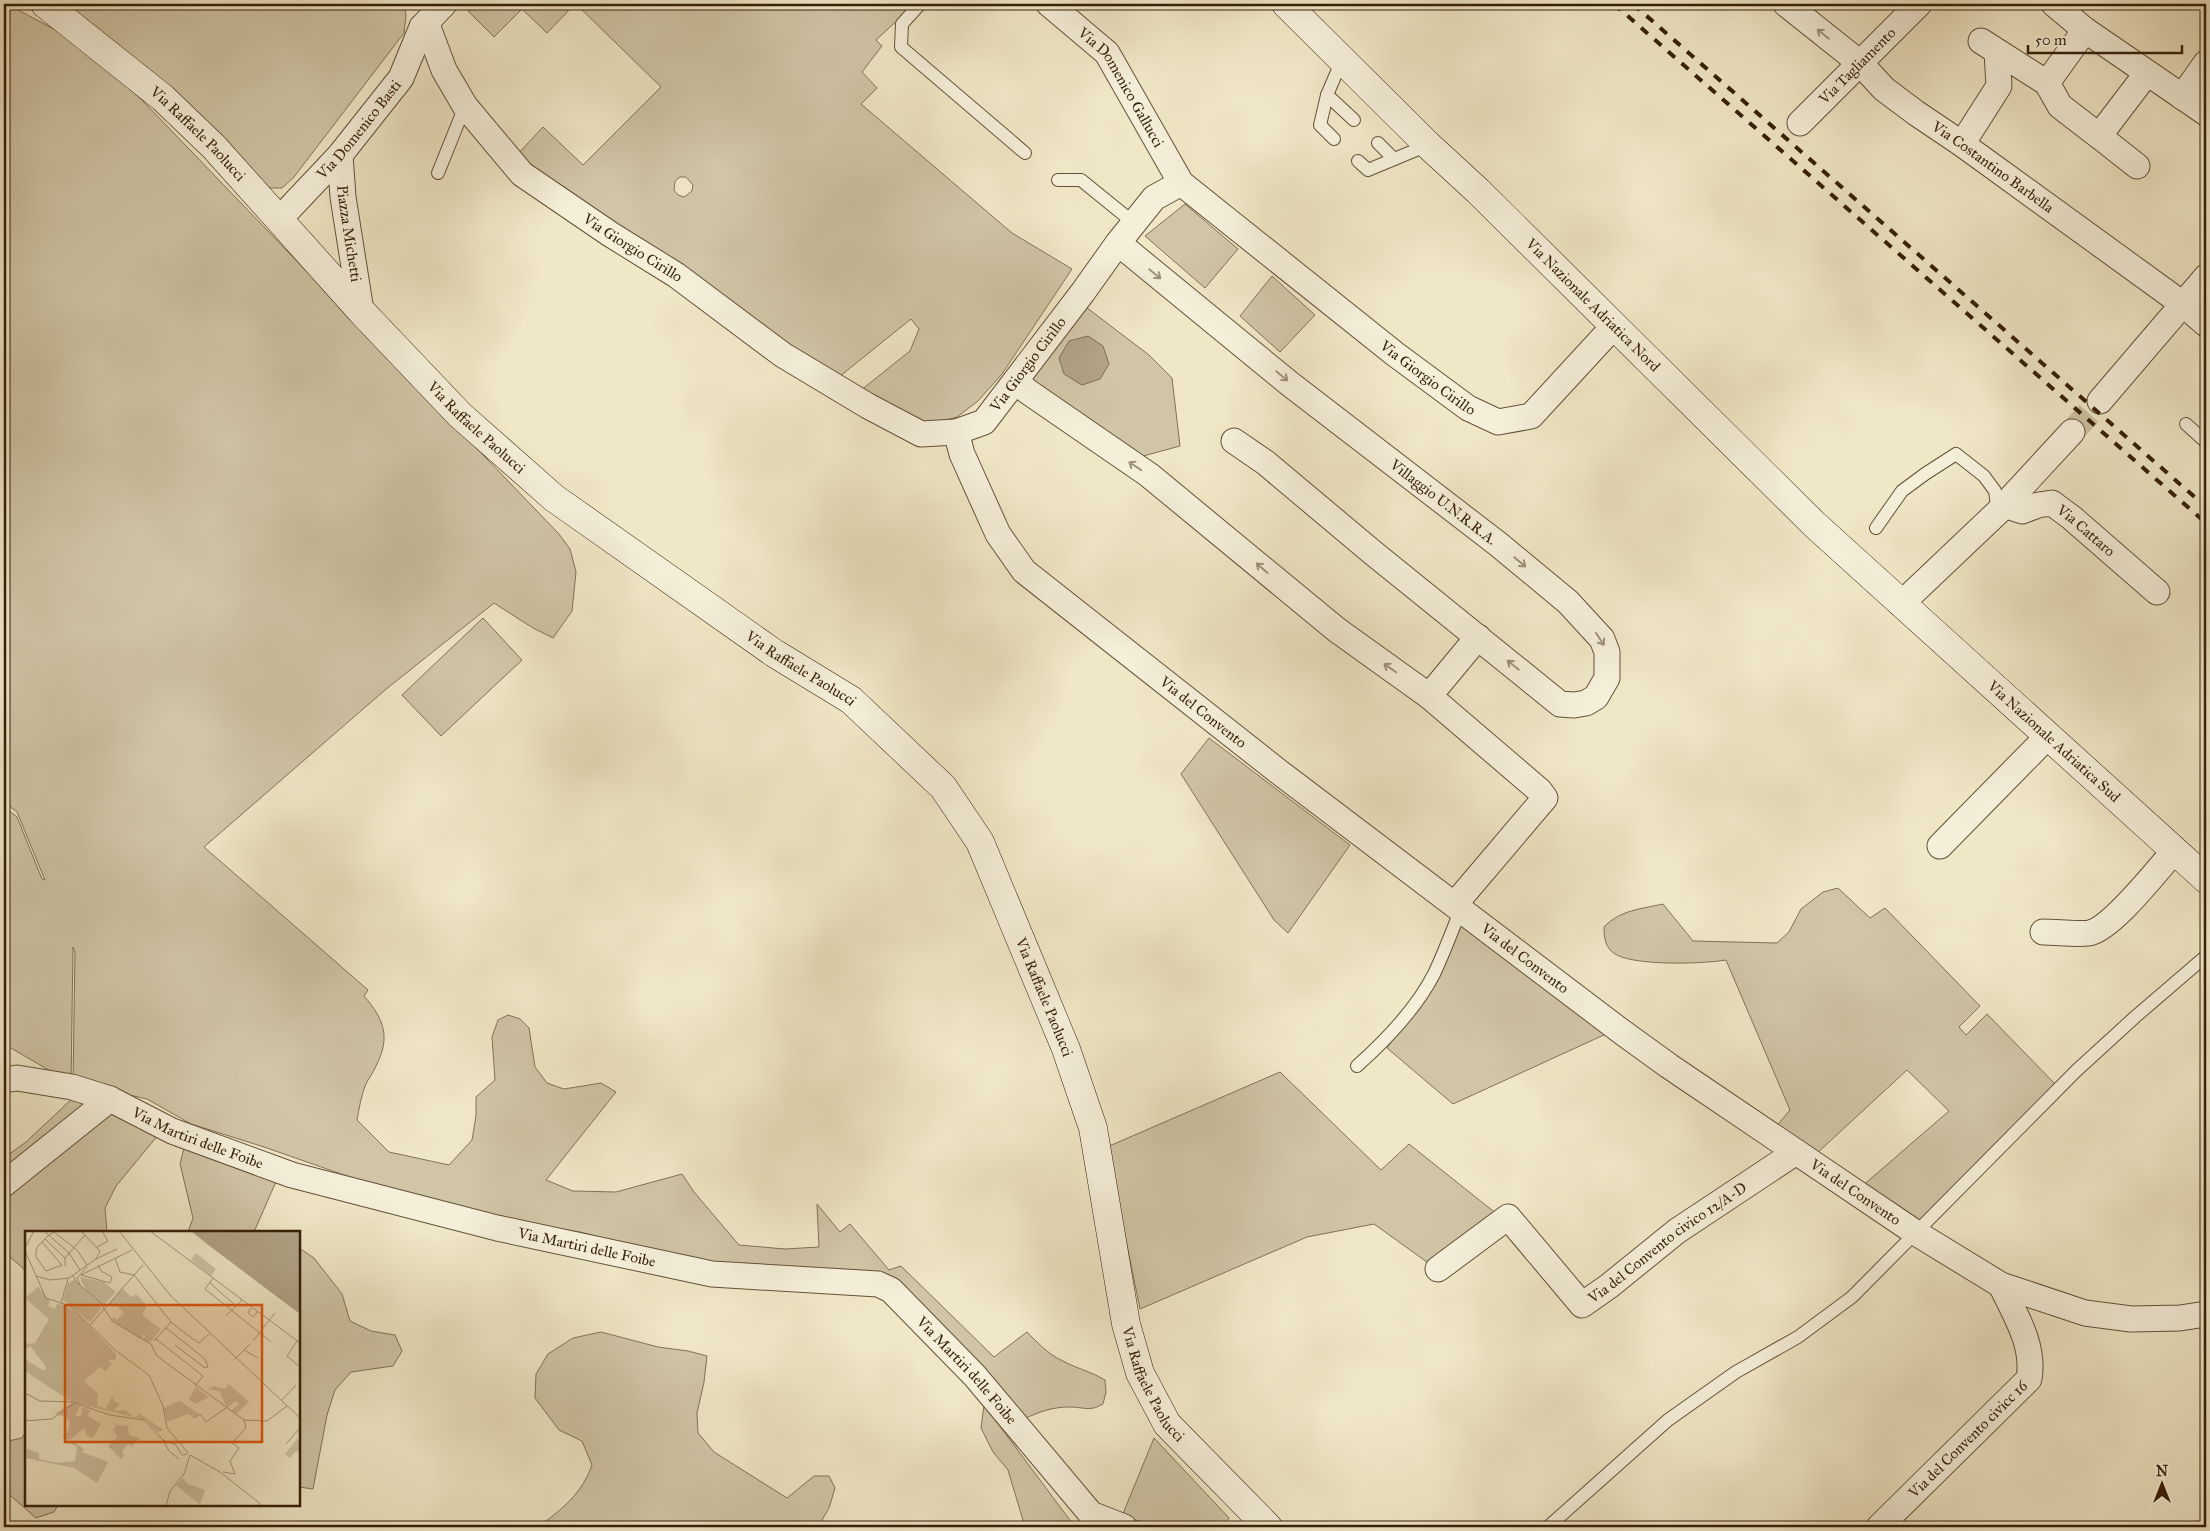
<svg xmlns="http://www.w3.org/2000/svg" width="2210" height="1531" font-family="'IM FELL Great Primer',serif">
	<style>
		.green { fill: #d0c5a6; stroke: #837257; fill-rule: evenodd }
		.water { fill: #b1a385; stroke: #806e53 }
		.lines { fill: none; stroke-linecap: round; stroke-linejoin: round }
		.street-tunnel { stroke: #cbbfa0; stroke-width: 25; stroke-dasharray: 25 12; stroke-linecap: butt }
		.lane-casing { stroke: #645138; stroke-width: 14 }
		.street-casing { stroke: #645138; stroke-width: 27 }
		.secondary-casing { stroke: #361f08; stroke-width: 29 }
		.lane { stroke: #f5efda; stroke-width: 12 }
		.street { stroke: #f5efda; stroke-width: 25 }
		.secondary { stroke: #f5efda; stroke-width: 28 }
		.rail { stroke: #361f08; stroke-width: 4; stroke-dasharray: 9 9; stroke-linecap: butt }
		.oneway { stroke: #9f917c }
		.labels { text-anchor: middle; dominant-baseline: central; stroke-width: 5; stroke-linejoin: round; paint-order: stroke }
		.street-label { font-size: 15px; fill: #361f08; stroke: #f5efda }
		.inset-road { fill: none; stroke: #a6977a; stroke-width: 1 }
		.view { fill: #df560c; fill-opacity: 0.15; stroke: #df560c; stroke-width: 2.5 }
		.inset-edge { fill: none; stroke: #361f08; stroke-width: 2.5 }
	</style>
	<rect width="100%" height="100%" fill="#f0e7c6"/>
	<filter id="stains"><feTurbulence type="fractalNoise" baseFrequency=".004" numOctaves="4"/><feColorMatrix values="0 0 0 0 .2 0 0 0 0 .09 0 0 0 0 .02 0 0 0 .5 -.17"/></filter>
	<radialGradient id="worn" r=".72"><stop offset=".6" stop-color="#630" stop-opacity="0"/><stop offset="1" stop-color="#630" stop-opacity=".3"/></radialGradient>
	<g class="green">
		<path d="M4,4H7L76,41L142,100L559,534L570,549L576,572L572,611L553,638L533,628L494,603L385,690L204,847L368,990L364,996C384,1019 391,1037 376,1066C373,1073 368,1079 365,1086C361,1097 359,1109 357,1120L389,1152L449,1165L472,1140L476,1116V1097L495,1080L492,1037L498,1020L508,1015L520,1019L529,1028L535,1067L547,1083L564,1089L601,1083L616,1092L546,1180L573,1191L616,1192L682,1174L694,1192L739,1245L785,1249L819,1247L817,1204L840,1232L850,1224L889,1270L901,1266L994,1357L1027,1332C1037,1342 1048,1354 1061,1360C1075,1368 1090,1371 1105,1380L1106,1392L1103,1404C1090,1412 1084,1407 1069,1407C1052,1407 1039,1412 1024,1419L906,1289L719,1264L639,1247L580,1232L461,1212L367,1183L264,1147L191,1124L147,1099L73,1082L75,952L73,947L71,1083L4,1044V807L17,817L42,879L45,880L17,812L4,802Z"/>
		<path d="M58,4H404L406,16L404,33L294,177L282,188H269Z"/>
		<path d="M476,4H575L547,33L522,9L494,37L468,11Z"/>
		<path d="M576,4H912L914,5L876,40L882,46L862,72L877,88L861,104L1012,233L1072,269L1002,374L978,401L957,417L925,425L855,395L910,351L919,329L911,319L834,381L515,157L543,127L583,165L661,87ZM680,177H686L693,185L692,191L684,197L678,195L674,190L675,181Z"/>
		<path d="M1185,204L1238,249L1205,288L1145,236Z"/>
		<path d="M1272,276L1315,315L1280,352L1240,316Z"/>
		<path d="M1082,304L1149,355L1172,378L1180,446L1136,458L1022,380Z"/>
		<path d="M483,618L522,660L441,736L402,695Z"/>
		<path d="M1209,738L1350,845L1288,933L1274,920L1181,774Z"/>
		<path d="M1838,888L1870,918L1885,908L1980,1006L1959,1027L1966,1035L1987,1014L2057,1086L1917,1223L1860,1188L1949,1111L1907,1070L1815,1155L1775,1128L1790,1110L1726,960C1703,964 1634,966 1615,954C1605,948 1604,937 1604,927C1620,910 1641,909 1663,904L1693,941L1777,943L1789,932L1801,909L1823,892Z"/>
		<path d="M1460,921L1606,1034L1453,1104L1387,1048L1406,1021Z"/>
		<path d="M1280,1072L1381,1170L1409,1144L1498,1215L1431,1265L1374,1224L1307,1237L1140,1309L1107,1147Z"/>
		<path d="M76,1095L159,1134L116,1186L105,1208L107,1232H26V1276L24,1269L10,1257L4,1258V1158L26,1142Z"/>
		<path d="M185,1144L278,1177L254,1232H188L193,1218L180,1164Z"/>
		<path d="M299,1248L314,1258L342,1294L350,1321L371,1331L395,1335L402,1351L393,1366L351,1372L335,1390L327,1415L313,1489L299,1487Z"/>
		<path d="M601,1332L658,1347L688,1351L707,1356L704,1382L697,1413L698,1433L714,1452L787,1498L814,1476H829L835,1488L829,1508L818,1527H538C561,1510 582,1494 592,1465L582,1441L559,1430L535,1398L536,1374L548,1354L573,1338Z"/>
		<path d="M984,1405L1075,1527H1025L1008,1470L993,1452L981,1428Z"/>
		<path d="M26,1431V1505H58L54,1512L36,1518L4,1490V1442L22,1438Z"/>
		<path d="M1154,1438L1229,1518L1224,1527H1160L1122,1516Z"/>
	</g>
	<path class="water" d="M1088,336L1103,346L1109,364L1100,379L1082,385L1064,374L1059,358L1069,341Z"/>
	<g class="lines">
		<path class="street-tunnel" d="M2072,432L2100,401"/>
		<g class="lane-casing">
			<g id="lane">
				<path d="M920,4L902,24L901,47L1025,153"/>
				<path d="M1327,95L1354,120"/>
				<path d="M1334,139L1320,125L1327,95L1342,60"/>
				<path d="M1378,143L1394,159"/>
				<path d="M1358,161L1368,170L1428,145"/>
				<path d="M438,173L465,106"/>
				<path d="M1058,180H1081L1134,223"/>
				<path d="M2186,424L2206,442"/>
				<path d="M1876,528L1902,491L1925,474L1956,454L1984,476L1995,491L1998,512"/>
				<path d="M1357,1066C1385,1041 1417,1007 1434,974C1444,953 1452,931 1461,909"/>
				<path d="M1548,1527L1668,1420L1736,1372L1798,1337L1852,1297L2076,1071L2135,1017L2206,956"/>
			</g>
		</g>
		<g class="street-casing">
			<g id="street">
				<path id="s1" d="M1049,4L1107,53L1181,183L1395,354L1468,408L1498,422L1531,416L1614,326"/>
				<path id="s2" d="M1786,4L1860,63L1884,89L1916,113L1962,144L2184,305L2206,324"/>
				<path d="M2054,4L2085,30L2206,113"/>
				<path id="s3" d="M422,27L429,30L444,70L465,106L522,174L610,234L676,275L783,355L868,406L921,434L956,432L984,422L1083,292L1118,243L1154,198L1181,183"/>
				<path d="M2085,30L2047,83L2060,106L2099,136L2147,73"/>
				<path d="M1981,41L2047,83"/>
				<path d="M2182,97L2206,63"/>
				<path id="s4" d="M1800,123L1919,4"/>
				<path d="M2099,136L2137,166"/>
				<path d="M1962,144L1999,86L1997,52"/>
				<path id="s5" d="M340,155L343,197L361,311"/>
				<path id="s6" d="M277,218L288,210L340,155L401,78L422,27L444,4"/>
				<path id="s7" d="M1118,243L1290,384L1498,544L1568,602L1602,639L1607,652V678L1596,697L1586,703L1574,705L1560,704L1372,552L1266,463L1234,441"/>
				<path d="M1016,381L1027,391L1149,475L1337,630L1429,696L1540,791L1545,798L1455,904"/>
				<path d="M2100,401L2206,277"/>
				<path id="s8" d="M956,432L962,454L998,534L1024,571L1279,772L1622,1032L1669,1066L1916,1233L2001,1285L2085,1313L2131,1319L2180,1318L2206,1314"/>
				<path id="s9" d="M2004,505L2022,511L2038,505L2052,503L2072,518L2157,592"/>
				<path d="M1901,604L1998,512L2072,432"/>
				<path d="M1429,696L1478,637"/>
				<path d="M1940,846L2048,736"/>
				<path d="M2043,932C2058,932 2075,935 2089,933C2112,929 2159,868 2175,850"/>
				<path id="s10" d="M4,1080L17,1078L72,1087L110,1099L172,1131L292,1175L497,1228L712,1274L878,1284L891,1290L975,1376L1091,1514L1124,1527"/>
				<path d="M4,1184L110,1099"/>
				<path id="s11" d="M1438,1269L1508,1217L1582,1305L1609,1286L1677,1231L1796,1152"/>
				<path id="s12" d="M1879,1527L2029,1379C2035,1345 2015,1315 2001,1285"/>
			</g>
		</g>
		<g class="secondary-casing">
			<g id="secondary">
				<path id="s13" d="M45,4L163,98L214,147L361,311L460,415L554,498L774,653L851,700L943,787L980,842L1066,1049L1093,1128L1126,1324L1140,1373L1167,1424L1268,1527"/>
				<path id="s14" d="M1286,4L1428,145L1478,191L1814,524L2206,879"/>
			</g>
		</g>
		<use href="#lane" class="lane"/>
		<use href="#street" class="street"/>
		<use href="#secondary" class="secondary"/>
		<g class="rail">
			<path d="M1614,4L2206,523"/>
			<path d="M1633,4L2206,507"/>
		</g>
	</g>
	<defs><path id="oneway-shaft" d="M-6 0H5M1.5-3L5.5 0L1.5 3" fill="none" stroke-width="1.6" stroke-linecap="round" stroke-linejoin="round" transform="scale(1.25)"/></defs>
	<g class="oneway">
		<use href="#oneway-shaft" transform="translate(1823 34) rotate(-141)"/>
		<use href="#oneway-shaft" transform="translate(1155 274) rotate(39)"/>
		<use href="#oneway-shaft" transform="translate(1282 376) rotate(39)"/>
		<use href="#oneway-shaft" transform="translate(1135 466) rotate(-146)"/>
		<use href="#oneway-shaft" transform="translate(1520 562) rotate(40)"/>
		<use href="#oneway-shaft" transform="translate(1262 568) rotate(-139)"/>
		<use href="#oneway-shaft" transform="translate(1600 639) rotate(57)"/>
		<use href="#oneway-shaft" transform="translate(1513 665) rotate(-141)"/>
		<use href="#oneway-shaft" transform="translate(1390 668) rotate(-145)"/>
	</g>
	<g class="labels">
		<g class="street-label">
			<text stroke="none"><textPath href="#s4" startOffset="81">Via Tagliamento</textPath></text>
			<text stroke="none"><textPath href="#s1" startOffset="112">Via Domenico Gallucci</textPath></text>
			<text stroke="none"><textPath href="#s6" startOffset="121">Via Domenico Basti</textPath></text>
			<text stroke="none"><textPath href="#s13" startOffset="201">Via Raffaele Paolucci</textPath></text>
			<text stroke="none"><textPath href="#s2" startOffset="264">Via Costantino Barbella</textPath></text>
			<text stroke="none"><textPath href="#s5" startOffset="79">Piazza Michetti</textPath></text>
			<text stroke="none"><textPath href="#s3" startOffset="314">Via Giorgio Cirillo</textPath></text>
			<text stroke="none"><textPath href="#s14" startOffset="430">Via Nazionale Adriatica Nord</textPath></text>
			<text stroke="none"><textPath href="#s3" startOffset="795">Via Giorgio Cirillo</textPath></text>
			<text stroke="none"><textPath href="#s1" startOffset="540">Via Giorgio Cirillo</textPath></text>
			<text stroke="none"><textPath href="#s13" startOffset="606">Via Raffaele Paolucci</textPath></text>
			<text stroke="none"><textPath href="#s7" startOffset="416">Villaggio U.N.R.R.A.</textPath></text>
			<text stroke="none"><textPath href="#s9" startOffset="94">Via Cattaro</textPath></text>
			<text stroke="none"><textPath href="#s13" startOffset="1011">Via Raffaele Paolucci</textPath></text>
			<text stroke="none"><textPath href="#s8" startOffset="384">Via del Convento</textPath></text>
			<text stroke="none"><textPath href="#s14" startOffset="1065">Via Nazionale Adriatica Sud</textPath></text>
			<text stroke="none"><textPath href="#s8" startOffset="789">Via del Convento</textPath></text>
			<text stroke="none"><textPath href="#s13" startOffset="1431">Via Raffaele Paolucci</textPath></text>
			<text stroke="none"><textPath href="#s10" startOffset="205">Via Martiri delle Foibe</textPath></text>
			<text stroke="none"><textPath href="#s8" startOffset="1194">Via del Convento</textPath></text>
			<text stroke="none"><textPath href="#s11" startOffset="308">Via del Convento civico 12/A-D</textPath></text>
			<text stroke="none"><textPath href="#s10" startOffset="610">Via Martiri delle Foibe</textPath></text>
			<text stroke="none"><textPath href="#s10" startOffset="1029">Via Martiri delle Foibe</textPath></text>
			<text stroke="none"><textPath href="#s13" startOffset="1836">Via Raffaele Paolucci</textPath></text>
			<text stroke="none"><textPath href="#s12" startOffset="125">Via del Convento civicc 16</textPath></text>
		</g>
	</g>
	<g transform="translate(25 1231)">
		<rect width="275" height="275" fill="#f0e7c6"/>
		<path d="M171,22L191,38L186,45L166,29ZM55,46L79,51L91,61L78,75L60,58ZM49,49L75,72L76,77L65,91L38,69L43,52ZM13,56L25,70L23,75L30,78L32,73L40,74L53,83L91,123V129H83L87,133L80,140L76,136L81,131L59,150L73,163L72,174L81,178L87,165L89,171L95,172L89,180L101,179L108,186L113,185V182L139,199L132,201L121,189L47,171L0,140V128L19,140L21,136L5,115L0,119V113L10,112L24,88L0,67ZM97,57L106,66L111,63L122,75L117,84L136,98L126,111L117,109L122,103L115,108L86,88L89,86L92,89L99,82L92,75H82ZM204,153L224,171L211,183L206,180L214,173L211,170L202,177L194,160L183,158L189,155L199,158ZM171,156L184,166L170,173L164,168ZM155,170L174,183L168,187L163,183L142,191L139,177ZM47,172L55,175L50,185L56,186L57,176L65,179L63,185L76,193L68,207L62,205L59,197L45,209L37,206L43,201L45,192L41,186L29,183ZM91,194L103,195L104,204L115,207L106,216L104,213L97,219L99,225L96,228L83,215L93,206L88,199ZM273,207L275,221L271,220L265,227L260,223ZM49,211L59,218L57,221L83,231L72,252L49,237L0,227L2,218L14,222V228L32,232L50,230L52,216L45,212ZM158,247L163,253L180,259L175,274L151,254Z" fill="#d0c5a6"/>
		<path d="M166,0H275V83L182,13Z" fill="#b1a385"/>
		<path class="inset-road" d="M19,0L44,22L55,39M56,0L75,20L71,28M94,0L145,64L275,187M125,0L275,112M20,8L40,27M17,11L37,34L21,40L11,26V20L13,15L24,4L29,1L52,19L62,34M72,16L83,10L77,0M0,17L9,0M0,20L21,67L45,75L90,119L124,144L138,175L142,197L163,222M90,27L95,41L109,44M40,35V27L60,4M48,44L51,51L75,71L87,90L126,113M56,44L107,19M56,44L85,52L87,46L76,40L73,34M109,44L146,91L165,106L174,112L184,103M11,45L25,49L44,47L71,28L92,18M188,47L180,58L246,111M185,52L211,75M55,54L52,47L62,36M36,72L43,48M226,77L223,82L228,86L232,81M201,85L217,69M65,94L118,34M140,96L180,128L183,136L180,137L150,114M131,108L178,145L170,155M129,110L146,91M228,110L250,82M272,110L262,125L275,136M126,113L132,125L219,189L242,190L262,175M219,119L233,127M210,128L225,113M0,162L15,170L47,171L85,184L119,189L138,209L151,214L157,224L163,223M256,170L271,154M169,187L175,183L181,191L201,177M0,190L27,188L50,172M138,209L144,220L154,228M261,213L275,197M165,224L195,241L238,275M198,241L210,243L205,230L214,217L207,212L221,197L219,189M141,275L145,260L159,243L165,224"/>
		<path class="view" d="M40,74H237V211H40Z"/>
		<rect width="275" height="275" class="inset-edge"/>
	</g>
	<rect width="2210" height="1531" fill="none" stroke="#f0e7c6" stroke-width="20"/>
	<rect x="5" y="5" width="2200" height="1521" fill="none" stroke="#361f08" stroke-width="2.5"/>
	<rect x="10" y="10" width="2190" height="1511" fill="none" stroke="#361f08"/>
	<g transform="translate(2162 1484)" stroke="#f5efda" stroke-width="4" paint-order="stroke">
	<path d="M0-4L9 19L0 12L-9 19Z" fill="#361f08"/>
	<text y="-8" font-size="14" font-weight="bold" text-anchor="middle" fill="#361f08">N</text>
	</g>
	<path d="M2028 45v8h154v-8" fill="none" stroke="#361f08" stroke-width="2.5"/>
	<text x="2035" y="45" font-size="15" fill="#361f08" stroke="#f5efda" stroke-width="4" paint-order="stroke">50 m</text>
	<rect width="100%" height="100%" filter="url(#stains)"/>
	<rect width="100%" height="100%" fill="url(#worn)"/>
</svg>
